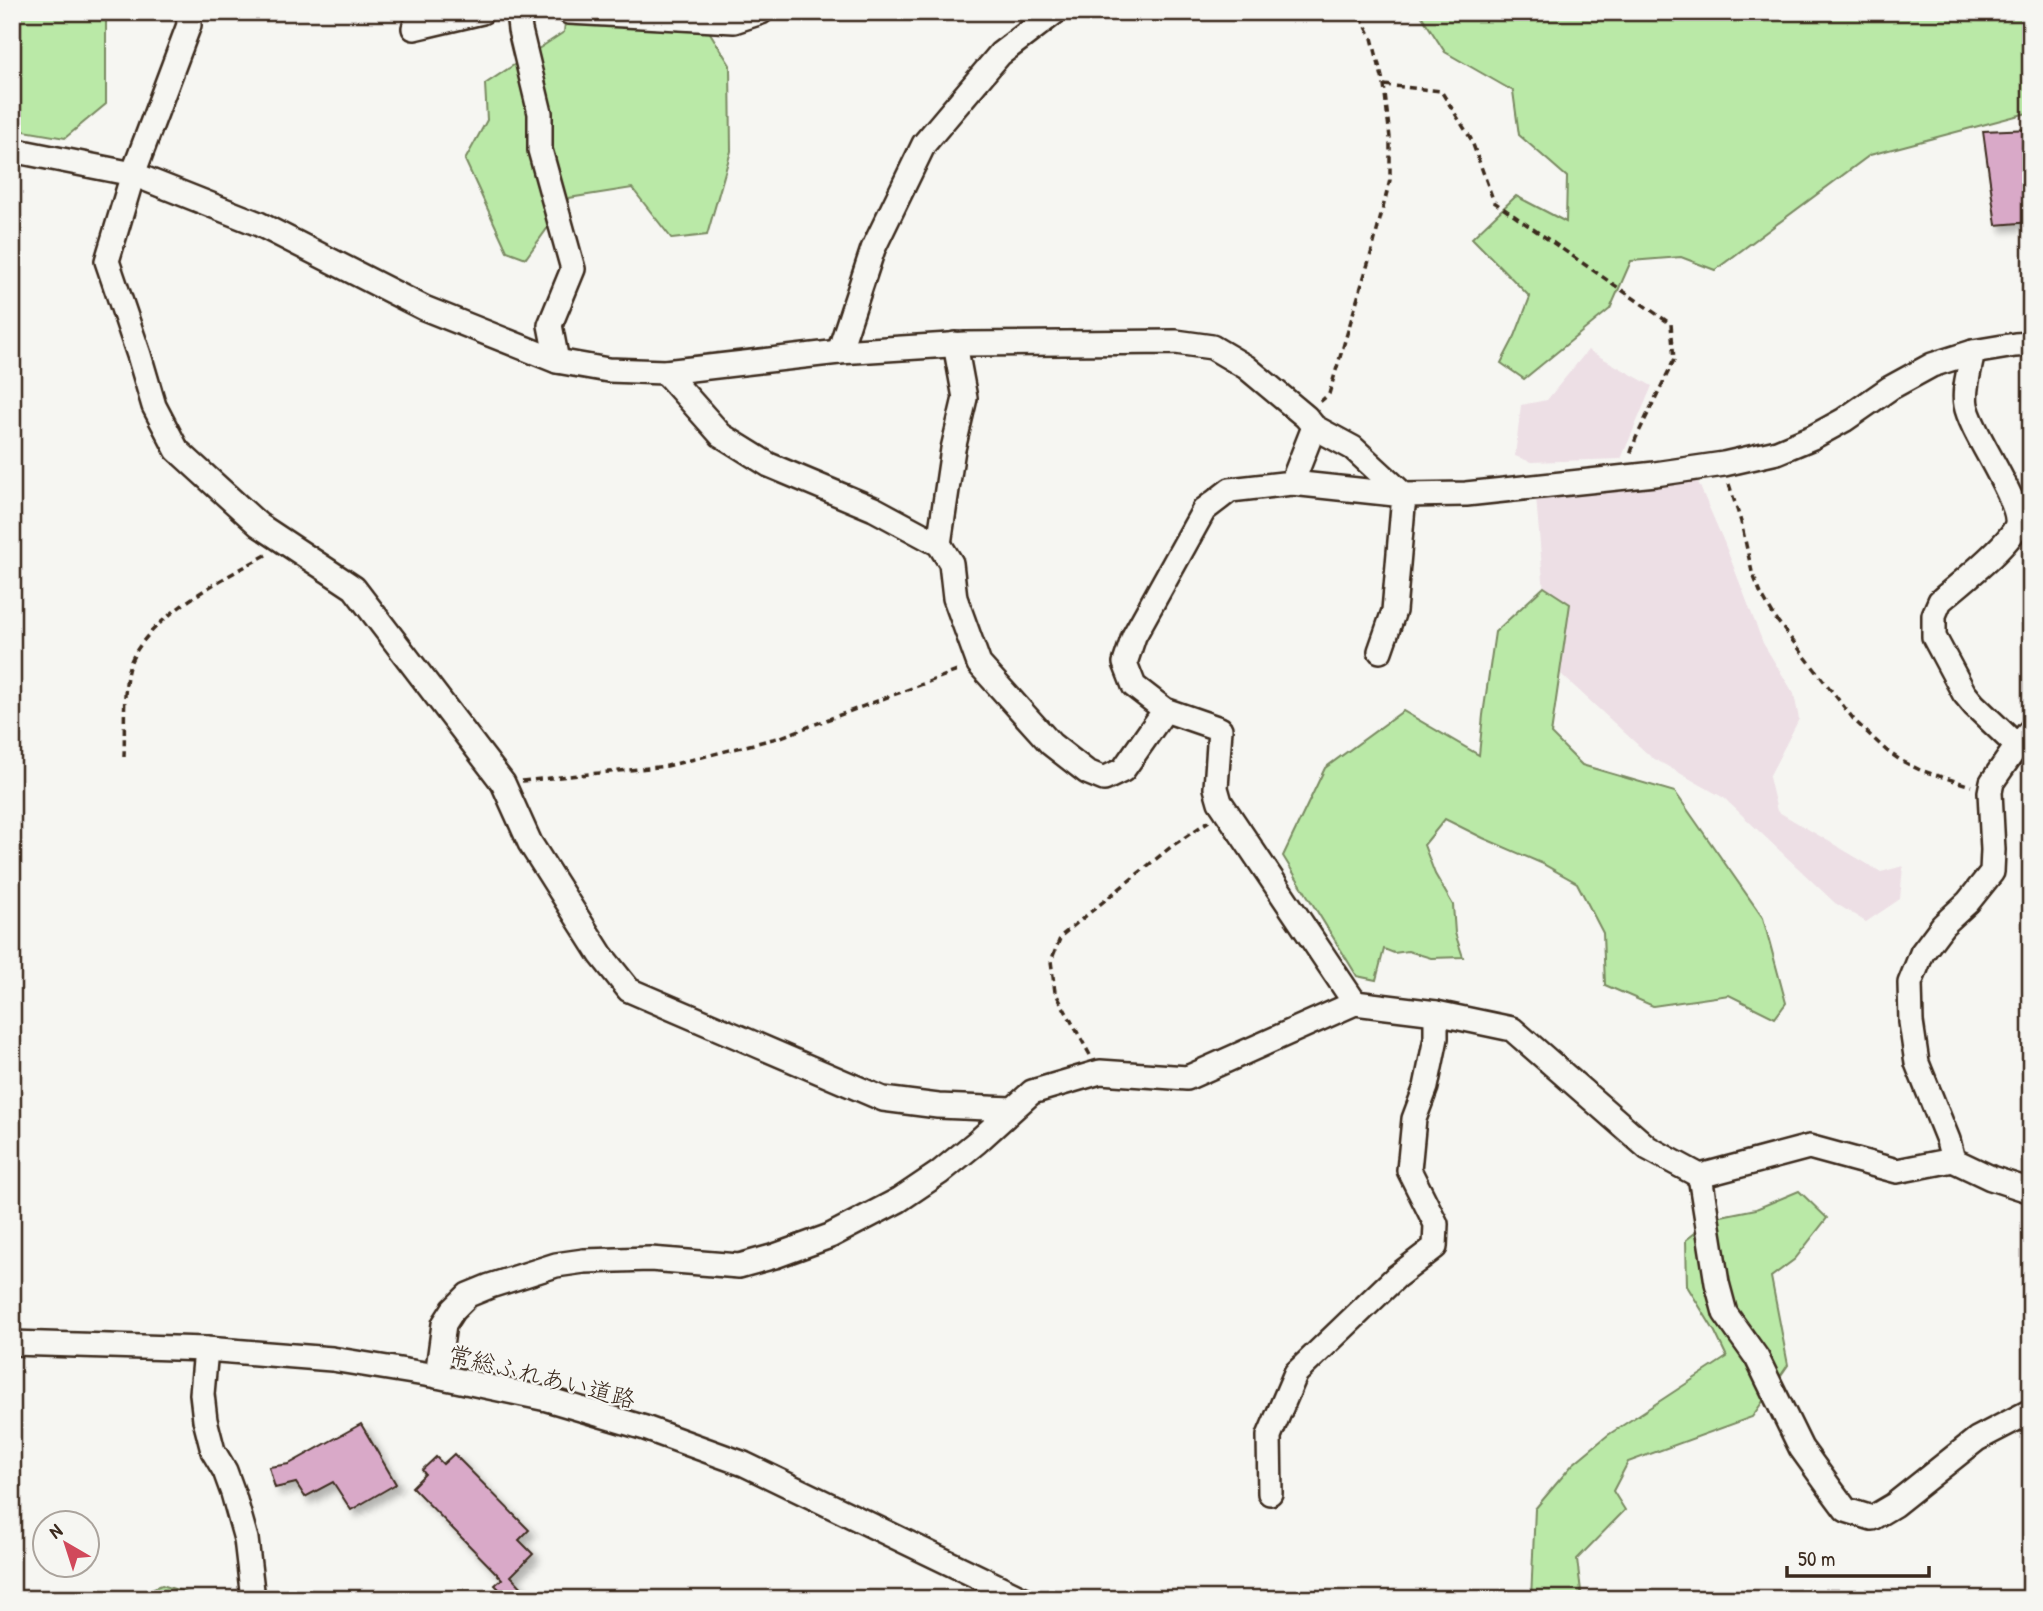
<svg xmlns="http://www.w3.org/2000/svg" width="2043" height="1611" font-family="'Patrick Hand','Klee One',sans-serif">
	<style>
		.built { fill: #eddfe5 }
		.green { fill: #bae9a7; stroke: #7a8a62; stroke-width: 2 }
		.building { fill: #d9a9c8; stroke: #3b2a1e; stroke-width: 2; filter: url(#shadow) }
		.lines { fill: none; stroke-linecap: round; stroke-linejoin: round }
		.minor-casing { stroke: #3b2a1e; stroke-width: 28 }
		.path { stroke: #3b2a1e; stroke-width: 3.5; stroke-dasharray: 7 5; stroke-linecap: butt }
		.minor { stroke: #f6f6f2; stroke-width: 23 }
		.labels { text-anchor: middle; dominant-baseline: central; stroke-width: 5; stroke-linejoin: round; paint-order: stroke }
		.street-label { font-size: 24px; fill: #3b2a1e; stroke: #f6f6f2 }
	</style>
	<defs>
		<filter id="shadow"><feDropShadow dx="6" dy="6" stdDeviation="3.5" flood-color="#0004"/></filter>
	</defs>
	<rect width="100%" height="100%" fill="#f6f6f2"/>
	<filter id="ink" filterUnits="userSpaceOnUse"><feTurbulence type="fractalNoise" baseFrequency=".0143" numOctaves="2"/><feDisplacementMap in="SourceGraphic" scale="14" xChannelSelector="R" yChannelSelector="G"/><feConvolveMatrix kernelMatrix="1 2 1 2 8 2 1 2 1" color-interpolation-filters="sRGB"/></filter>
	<g filter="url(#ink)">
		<g class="built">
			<path d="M1588,350L1652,386L1621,459L1531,462L1515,456L1521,405L1547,400Z"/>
			<path d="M1692,468L1724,542L1763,643L1794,694L1799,719L1769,777L1777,811L1881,872L1903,866L1900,899L1866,922L1835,903L1724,798L1651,757L1550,664L1536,497Z"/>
		</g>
		<g class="green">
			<path d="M12,12H106V104L65,138L12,129Z"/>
			<path d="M566,12H697L730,65L731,151L707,235L672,239L632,188L569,198L526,258L507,251L465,160L487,120L485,84L564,32Z"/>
			<path d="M1419,12H2031V112L1870,155L1715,270L1681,257L1631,261L1610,309L1524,379L1501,363L1515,336L1530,297L1472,238L1516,196L1566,222L1567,177L1519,135L1513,91L1445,52Z"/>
			<path d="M1544,587L1570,604L1551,734L1582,765L1675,792L1763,918L1786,1003L1775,1018L1729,995L1653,1006L1605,985L1603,933L1577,883L1541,863L1483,838L1445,819L1424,845L1435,874L1453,905L1455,933L1463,957L1431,958L1408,951L1394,953L1384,949L1376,980L1357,976L1283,856L1325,768L1403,711L1479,755L1483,715L1495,632Z"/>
			<path d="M1799,1191L1827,1218L1795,1259L1771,1277L1788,1365L1752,1417L1628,1462L1613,1491L1625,1510L1577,1559L1582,1599H1531L1535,1509L1573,1464L1608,1435L1727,1357L1715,1332L1687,1286L1686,1240L1716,1217L1756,1209Z"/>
			<path d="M162,1585L205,1599H123Z"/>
		</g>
		<g class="building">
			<path d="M2031,129V222L1996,225L1983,131Z"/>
			<path d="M361,1424L396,1484L351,1510L333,1482L305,1497L296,1483L275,1488L269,1467L289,1464Z"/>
			<path d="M454,1454L529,1530L519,1540L533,1554L511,1576L526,1592L519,1599H509L495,1585L502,1579L412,1487L425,1474L422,1470L436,1457L443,1464Z"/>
		</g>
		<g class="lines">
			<g class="minor-casing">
				<g id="minor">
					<path d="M188,12L189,25L133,174L107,261L139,355L154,406L177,450L259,525L354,588L503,783L530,843L601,955L629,990L883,1099L938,1106L1012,1109"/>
					<path d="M518,12L520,30L540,113V150L573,269L550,325L557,361"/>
					<path d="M569,12L734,21L761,12"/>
					<path d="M414,28L482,12"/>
					<path d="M12,150L133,174L259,224L424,308L557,361L608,370L665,372L839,352L965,344L1176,342L1212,347L1246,367L1306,417L1314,427L1353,448L1404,495L1466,494L1655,474L1724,464L1777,452L1813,437L1844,420L1890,388L1932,365L1973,352L2015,345L2031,344"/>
					<path d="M839,352L873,249L924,144L1000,54L1055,12"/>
					<path d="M1973,352C1970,368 1963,389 1966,405C1971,434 2025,505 2016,527C2007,547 1958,585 1940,601L1934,615V637L1964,693L1974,705L2017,746"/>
					<path d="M665,372L721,435L769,465L874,509L939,544L951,563L955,598L979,664L1051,744L1087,772L1104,779L1123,770L1165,710"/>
					<path d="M1314,427L1292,483L1230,490L1204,510L1134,636L1125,663L1134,686L1165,710L1220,729L1216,788L1220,802L1355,1003"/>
					<path d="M1292,483L1404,495L1394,611L1380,651"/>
					<path d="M939,544L953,449L965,398L955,344"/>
					<path d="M2031,730L2017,746L1992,782L1990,792L1993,850L1992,872L1968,902L1943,925L1922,953L1910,983L1911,1022L1917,1063L1948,1140L1953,1160L1991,1178L2031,1191"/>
					<path d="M1700,1176L1717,1283L1725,1313L1757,1358L1801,1448L1832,1491L1846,1510L1872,1518L1894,1505L1977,1439L2031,1411"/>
					<path d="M12,1343L206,1349L332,1359L437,1376L547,1399L645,1428L744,1464L1024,1599"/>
					<path d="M206,1349L202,1394L205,1420L213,1451L225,1471L233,1493L246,1539L253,1599"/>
					<path d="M437,1376L444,1324L453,1310L468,1295L490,1286L556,1265L584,1261L650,1259L739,1266L775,1256L830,1236L899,1200L939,1173L977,1142L1032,1092L1100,1072L1187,1078L1355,1003L1436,1013L1512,1029L1648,1148L1700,1176L1809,1147L1897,1171L1953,1160"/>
					<path d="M1270,1493L1269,1436L1296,1373L1396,1277L1435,1247L1436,1224L1409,1170L1414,1119L1426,1087L1436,1038V1013"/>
				</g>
			</g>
			<g class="path">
				<path d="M1384,85L1441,91L1471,139L1494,202L1671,324L1674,360L1636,438L1629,458"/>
				<path d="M1320,402L1329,394L1373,247L1390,180V138L1384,85L1372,38L1358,12"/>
				<path d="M1729,484L1741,522L1752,572L1761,594L1775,618L1855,721L1887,751L1900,760L1920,770L1971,786"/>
				<path d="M124,757C125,731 123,702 127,676C134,623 223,579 266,555"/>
				<path d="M522,781L667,766L781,737L960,670"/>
				<path d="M1090,1055L1055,992L1051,961L1061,936L1172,846L1209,821"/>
			</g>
			<use href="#minor" class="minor"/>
		</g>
	</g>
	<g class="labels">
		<g class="street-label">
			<text transform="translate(542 1376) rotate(14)">常総ふれあい道路</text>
		</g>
	</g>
	<rect width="2043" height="1611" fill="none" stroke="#f6f6f2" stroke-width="42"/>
	<rect x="21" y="21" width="2001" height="1569" fill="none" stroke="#3b2a1e" stroke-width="2.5" filter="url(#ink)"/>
	<g transform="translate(66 1544) rotate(321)"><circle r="33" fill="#f6f6f2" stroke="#aba49d" stroke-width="2"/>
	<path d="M0-5L12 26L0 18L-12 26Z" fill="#d1495b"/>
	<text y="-10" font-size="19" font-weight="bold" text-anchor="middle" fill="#3b2a1e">N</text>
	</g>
	<path d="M1787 1566v10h142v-10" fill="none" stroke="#3b2a1e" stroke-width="3.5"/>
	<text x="1798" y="1566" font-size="21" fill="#3b2a1e" stroke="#f6f6f2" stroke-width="5" paint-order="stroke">50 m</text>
</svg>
